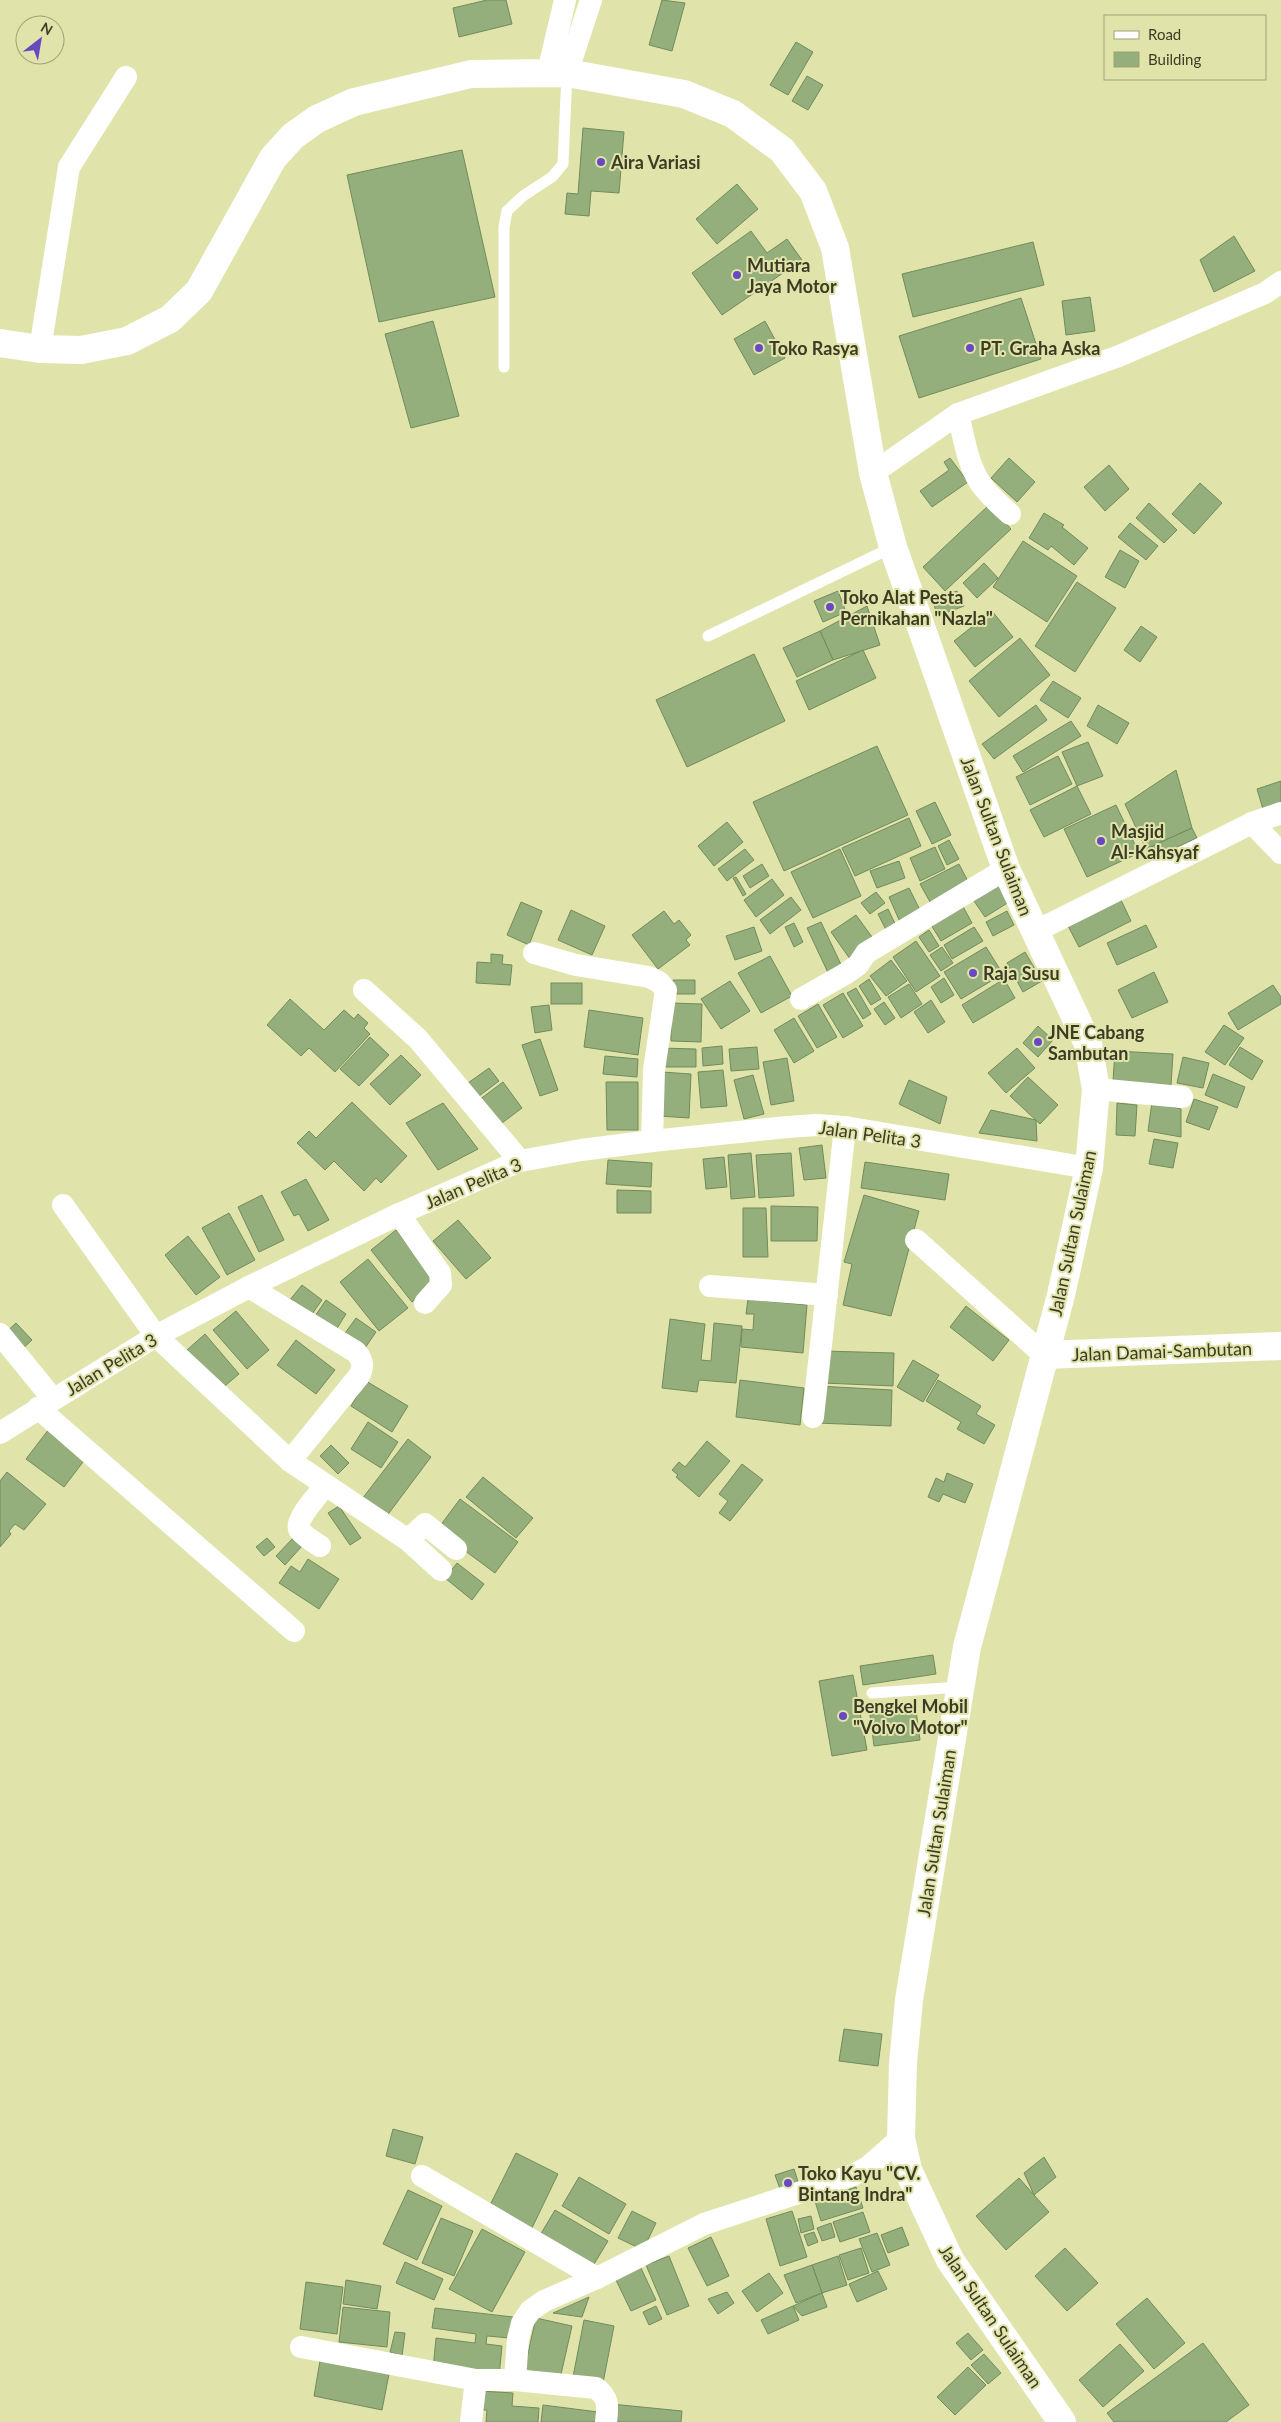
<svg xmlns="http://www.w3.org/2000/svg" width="1281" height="2422" font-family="Lato,sans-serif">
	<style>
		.building { fill: #94ae7c; stroke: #728b5b }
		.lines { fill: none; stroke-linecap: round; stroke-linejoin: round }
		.lane { stroke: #fff; stroke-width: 11 }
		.street { stroke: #fff; stroke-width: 22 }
		.secondary { stroke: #fff; stroke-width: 28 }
		.poi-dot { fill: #6949c2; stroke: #e1e4aa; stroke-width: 2 }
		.labels { text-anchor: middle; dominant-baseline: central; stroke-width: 4; stroke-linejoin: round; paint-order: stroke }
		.poi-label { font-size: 18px; font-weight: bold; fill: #3b3c24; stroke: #e1e4aa; text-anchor: start }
		.street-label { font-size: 18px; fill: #3b3c24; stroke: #e1e4aa }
	</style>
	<rect width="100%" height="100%" fill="#e1e4aa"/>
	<g class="building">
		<path d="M487,0H506L512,24L459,37L453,8Z"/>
		<path d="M662,0L685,3L672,51L649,45Z"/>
		<path d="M796,42L813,52L788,95L770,85Z"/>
		<path d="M807,76L823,85L808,110L792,101Z"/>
		<path d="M583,128L624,132L619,193L591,191L589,216L565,214L567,193L578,194Z"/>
		<path d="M462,150L495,297L379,322L347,175Z"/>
		<path d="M737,184L758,209L717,244L696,219Z"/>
		<path d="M751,231L767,253L787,239L802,260L722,315L692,273Z"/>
		<path d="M1234,236L1255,271L1214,292L1200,260Z"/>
		<path d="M1033,242L1044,285L913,317L902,274Z"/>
		<path d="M1090,297L1095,331L1066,335L1062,301Z"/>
		<path d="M1021,298L1041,359L919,398L899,336Z"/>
		<path d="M433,321L459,416L411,428L385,334Z"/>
		<path d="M765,321L785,358L754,375L734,339Z"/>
		<path d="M950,458L968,482L932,507L920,491L949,470L944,462Z"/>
		<path d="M1009,458L1035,482L1017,502L991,478Z"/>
		<path d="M1109,465L1129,489L1105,511L1084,487Z"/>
		<path d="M1200,483L1222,503L1194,534L1172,514Z"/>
		<path d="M1149,503L1177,530L1164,543L1136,518Z"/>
		<path d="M989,505L1011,529L945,591L923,567Z"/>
		<path d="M1044,513L1064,525L1062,527L1088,548L1074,565L1051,546L1048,550L1029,538Z"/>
		<path d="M1130,523L1158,546L1146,560L1118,537Z"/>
		<path d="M1023,541L1077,576L1047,622L993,587Z"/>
		<path d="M1120,550L1139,561L1125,588L1105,577Z"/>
		<path d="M984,563L998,578L977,598L963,583Z"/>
		<path d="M1077,582L1116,608L1075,672L1035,646Z"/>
		<path d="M838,591L846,612L823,622L814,601Z"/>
		<path d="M957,591L964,606L938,616L932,600Z"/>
		<path d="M867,606L880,645L833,660L820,631Z"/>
		<path d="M992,611L1013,637L975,667L954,641Z"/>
		<path d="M1141,626L1157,637L1140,662L1124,650Z"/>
		<path d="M820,631L833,660L797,677L783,648Z"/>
		<path d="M1020,638L1050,675L999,717L969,681Z"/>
		<path d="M863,650L876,678L809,710L796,681Z"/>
		<path d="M754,654L785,721L687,767L656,700Z"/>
		<path d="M1053,681L1081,698L1068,718L1040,700Z"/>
		<path d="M1036,705L1047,720L994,759L982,744Z"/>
		<path d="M1098,705L1129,723L1117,744L1087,726Z"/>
		<path d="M1071,721L1081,736L1023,772L1013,756Z"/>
		<path d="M1088,742L1103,776L1077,786L1062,752Z"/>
		<path d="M877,746L908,815L784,871L753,802Z"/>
		<path d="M1058,756L1072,784L1030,805L1016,777Z"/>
		<path d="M1176,770L1192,828L1146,849L1125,804Z"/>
		<path d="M1281,781V803L1263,809L1257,789Z"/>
		<path d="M1077,786L1091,814L1044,837L1030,810Z"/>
		<path d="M935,802L951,835L932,844L916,811Z"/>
		<path d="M1116,805L1139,853L1087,877L1064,829Z"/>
		<path d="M909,818L921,846L855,876L842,848Z"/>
		<path d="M727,822L743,842L714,866L698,846Z"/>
		<path d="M1192,828L1197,838L1150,859L1146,849Z"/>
		<path d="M949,840L959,859L947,865L938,846Z"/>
		<path d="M935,847L945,869L920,881L910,858Z"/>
		<path d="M745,849L754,860L727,881L718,869Z"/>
		<path d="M840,849L861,896L813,918L791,872Z"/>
		<path d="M899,861L905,878L877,888L870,871Z"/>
		<path d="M762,864L769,876L750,888L743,876Z"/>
		<path d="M959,864L972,889L934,909L920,884Z"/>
		<path d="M736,877L746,894L743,896L733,878Z"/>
		<path d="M772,879L784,895L756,917L744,900Z"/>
		<path d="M998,885L1009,902L985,917L974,901Z"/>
		<path d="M909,888L921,912L900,922L889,897Z"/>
		<path d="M876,892L885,903L870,914L861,903Z"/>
		<path d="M791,897L801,910L770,934L760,920Z"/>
		<path d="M1121,900L1131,921L1079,947L1068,926Z"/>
		<path d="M960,901L972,923L941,941L928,920Z"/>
		<path d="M521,902L542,911L529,945L507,935Z"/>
		<path d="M888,909L899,932L889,936L878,914Z"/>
		<path d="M571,910L605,926L592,955L558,940Z"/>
		<path d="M664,911L674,924L679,920L691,935L686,940L690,945L658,969L632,935Z"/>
		<path d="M1007,911L1014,925L993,936L986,922Z"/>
		<path d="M856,915L875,941L850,959L831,932Z"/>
		<path d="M821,922L844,971L830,977L807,928Z"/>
		<path d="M794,923L803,942L794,947L785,927Z"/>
		<path d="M1146,925L1157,947L1117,965L1107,943Z"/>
		<path d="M754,927L762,951L735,960L726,936Z"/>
		<path d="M974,927L983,941L952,959L944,945Z"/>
		<path d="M929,930L939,946L929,952L919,937Z"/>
		<path d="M916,941L940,976L916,992L893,957Z"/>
		<path d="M942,947L953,963L941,971L930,955Z"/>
		<path d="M986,947L1003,974L961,999L944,972Z"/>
		<path d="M1025,952L1042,981L1023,992L1007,963Z"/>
		<path d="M491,954L503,955L502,964L512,965L510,985L476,983L477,962L491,963Z"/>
		<path d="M770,956L792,996L761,1013L738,973Z"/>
		<path d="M891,960L907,981L886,996L870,976Z"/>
		<path d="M1154,972L1168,1002L1132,1018L1118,990Z"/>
		<path d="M944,978L954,995L941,1003L931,987Z"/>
		<path d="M869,979L881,999L871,1005L859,986Z"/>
		<path d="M1004,979L1015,998L973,1023L962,1005Z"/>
		<path d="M673,980H695V994H672Z"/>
		<path d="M730,981L750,1011L721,1029L701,999Z"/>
		<rect x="551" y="983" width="31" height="21"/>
		<path d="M909,984L922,1004L901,1018L888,997Z"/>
		<path d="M1273,985L1281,997V1004L1238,1030L1228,1013Z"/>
		<path d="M856,988L871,1014L863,1019L847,993Z"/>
		<path d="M843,993L863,1026L843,1038L823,1005Z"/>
		<path d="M290,999L324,1030L344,1010L354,1019L358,1014L368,1023L364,1028L370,1034L335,1072L309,1048L301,1056L267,1025Z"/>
		<path d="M931,1000L945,1022L928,1033L914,1012Z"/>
		<path d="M884,1002L895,1018L885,1025L874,1009Z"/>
		<path d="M671,1003L702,1004L701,1042L671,1041Z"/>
		<path d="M818,1004L837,1037L817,1048L798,1016Z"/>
		<path d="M549,1005L552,1030L535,1033L531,1007Z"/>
		<path d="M589,1010L643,1018L638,1055L584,1047Z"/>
		<path d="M794,1018L814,1051L794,1063L774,1030Z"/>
		<path d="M1224,1025L1244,1038L1225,1065L1205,1052Z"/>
		<path d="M1038,1026L1053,1040L1038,1057L1023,1043Z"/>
		<path d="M370,1037L389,1055L359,1086L340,1069Z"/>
		<path d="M540,1039L558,1090L540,1096L522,1045Z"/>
		<path d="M722,1046L723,1064L703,1066L702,1048Z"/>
		<path d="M757,1047L759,1069L731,1071L729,1049Z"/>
		<path d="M1240,1047L1263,1061L1252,1080L1229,1065Z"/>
		<path d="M661,1048L696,1049V1067H661Z"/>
		<path d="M1017,1048L1035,1068L1006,1093L988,1073Z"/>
		<path d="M1115,1051L1173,1054L1171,1085L1113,1081Z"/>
		<path d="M401,1055L421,1075L390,1105L370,1084Z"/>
		<path d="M605,1056L638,1059L637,1077L603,1074Z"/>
		<path d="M1183,1057L1209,1063L1203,1088L1177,1083Z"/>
		<path d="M787,1058L794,1101L771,1105L763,1062Z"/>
		<path d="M489,1068L499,1081L471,1102L461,1088Z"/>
		<path d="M723,1070L727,1106L701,1108L698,1072Z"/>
		<path d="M662,1072L691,1074L689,1118L659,1116Z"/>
		<path d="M1213,1074L1245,1087L1237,1108L1205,1095Z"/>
		<path d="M753,1075L764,1114L744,1119L734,1080Z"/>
		<path d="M1028,1077L1058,1105L1040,1124L1010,1096Z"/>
		<path d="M909,1080L947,1097L940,1124L899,1104Z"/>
		<path d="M503,1082L522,1108L494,1129L475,1103Z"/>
		<path d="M606,1082H638V1130H607Z"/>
		<path d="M1194,1099L1218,1107L1209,1130L1186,1122Z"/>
		<path d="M352,1102L407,1156L381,1183L376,1178L364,1191L334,1161L325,1170L297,1143L309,1131L316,1138Z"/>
		<path d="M1152,1102L1181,1109V1137L1148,1131Z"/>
		<path d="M443,1103L478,1149L438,1170L406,1123Z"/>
		<path d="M1117,1103L1137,1105L1135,1136L1116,1135Z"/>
		<path d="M991,1110L1036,1120L1037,1141L979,1133Z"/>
		<path d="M1154,1139L1178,1143L1173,1168L1149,1164Z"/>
		<path d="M822,1145L826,1178L804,1180L799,1148Z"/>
		<path d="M751,1153L755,1197L731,1199L728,1155Z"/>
		<path d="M791,1153L794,1196L759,1198L756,1155Z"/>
		<path d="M724,1157L727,1187L706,1189L703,1159Z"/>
		<path d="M608,1160L652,1163L651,1187L606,1184Z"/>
		<path d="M865,1162L949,1174L945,1200L861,1188Z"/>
		<path d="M306,1179L329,1220L308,1231L299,1214L294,1216L281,1192Z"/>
		<path d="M617,1190L651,1191V1213H617Z"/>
		<path d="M262,1195L284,1240L259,1252L238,1207Z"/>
		<path d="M864,1195L919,1211L891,1316L843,1305L852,1264L844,1262Z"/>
		<path d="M771,1206L818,1207L817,1241H771Z"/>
		<path d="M743,1208H766L768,1257H743Z"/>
		<path d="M229,1213L255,1260L227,1275L202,1228Z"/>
		<path d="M458,1220L491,1258L466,1279L433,1241Z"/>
		<path d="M396,1230L437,1282L412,1302L371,1250Z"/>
		<path d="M188,1236L220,1277L196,1295L165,1255Z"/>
		<path d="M368,1259L408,1308L379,1331L340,1282Z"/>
		<path d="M302,1285L322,1300L310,1317L289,1301Z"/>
		<path d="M748,1299L807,1305L803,1353L741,1347L742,1329L753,1330L754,1314H746Z"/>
		<path d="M326,1300L346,1314L334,1333L313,1319Z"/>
		<path d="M966,1306L1009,1340L993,1361L950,1327Z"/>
		<path d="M236,1311L269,1350L247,1369L213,1330Z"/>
		<path d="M356,1318L376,1332L363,1351L343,1336Z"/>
		<path d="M670,1319L705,1324L701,1360L711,1361L714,1323L742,1326L736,1383L699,1380L697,1392L662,1388Z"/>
		<path d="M16,1323L32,1340L19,1352L3,1335Z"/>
		<path d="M205,1334L239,1374L220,1390L187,1350Z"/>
		<path d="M296,1340L335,1370L316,1394L277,1365Z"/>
		<path d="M824,1351L894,1353L893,1386L823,1383Z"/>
		<path d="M913,1360L939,1375L923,1402L897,1387Z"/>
		<path d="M740,1380L804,1388L800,1425L736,1417Z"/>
		<path d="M938,1380L981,1406L976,1414L995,1425L984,1444L957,1429L961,1422L926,1401Z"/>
		<path d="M366,1381L408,1406L392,1432L351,1406Z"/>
		<path d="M818,1386L892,1390L891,1426L817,1423Z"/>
		<path d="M368,1422L398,1442L381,1468L351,1449Z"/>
		<path d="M49,1429L86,1458L64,1487L26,1459Z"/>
		<path d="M408,1439L431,1457L386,1517L362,1499Z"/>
		<path d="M707,1441L730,1461L699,1497L676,1477L678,1475L672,1470L679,1462L685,1467Z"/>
		<path d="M331,1445L349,1463L338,1474L320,1456Z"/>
		<path d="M742,1464L763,1480L730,1521L719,1513L728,1501L719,1494Z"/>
		<path d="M7,1472L46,1504L24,1530L15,1524L9,1531L11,1534L0,1547V1481Z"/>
		<path d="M947,1473L973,1484L965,1503L943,1494L939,1502L928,1497L936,1478L944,1482Z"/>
		<path d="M483,1477L533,1518L516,1538L466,1497Z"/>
		<path d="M460,1499L518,1542L495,1573L437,1530Z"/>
		<path d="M339,1506L361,1538L350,1545L328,1513Z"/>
		<path d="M267,1538L275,1547L264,1556L256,1547Z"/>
		<path d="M293,1538L302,1546L285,1565L276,1556Z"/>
		<path d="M308,1559L339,1579L319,1609L279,1583L291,1566L300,1572Z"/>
		<path d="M457,1563L484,1584L472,1600L445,1578Z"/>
		<path d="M933,1655L936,1674L863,1685L860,1666Z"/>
		<path d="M853,1675L867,1750L832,1756L819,1681Z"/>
		<path d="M916,1710L920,1740L874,1746L870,1715Z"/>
		<path d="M844,2029L882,2034L878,2066L839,2061Z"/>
		<path d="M393,2129L423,2137L415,2164L386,2156Z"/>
		<path d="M516,2153L558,2174L530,2232L487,2211Z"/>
		<path d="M1044,2157L1056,2177L1034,2195L1024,2173Z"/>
		<path d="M794,2169L801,2191L783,2197L775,2175Z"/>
		<path d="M579,2177L626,2204L609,2234L562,2206Z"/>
		<path d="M1019,2178L1049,2212L1006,2250L976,2216Z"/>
		<path d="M856,2187L863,2208L821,2221L815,2201Z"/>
		<path d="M408,2190L442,2206L417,2260L383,2244Z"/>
		<path d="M555,2210L608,2241L591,2269L539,2237Z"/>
		<path d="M632,2211L656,2223L643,2250L618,2238Z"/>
		<path d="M792,2211L807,2257L780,2266L766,2219Z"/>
		<path d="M863,2212L870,2232L840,2242L833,2222Z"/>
		<path d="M811,2216L814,2229L801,2233L798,2219Z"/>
		<path d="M441,2218L473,2231L454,2276L422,2263Z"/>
		<path d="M831,2223L835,2237L822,2241L817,2228Z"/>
		<path d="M902,2227L909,2245L888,2253L881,2235Z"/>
		<path d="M482,2229L525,2252L492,2312L449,2289Z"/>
		<path d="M814,2232L818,2242L808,2246L804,2235Z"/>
		<path d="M877,2233L890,2265L872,2272L859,2239Z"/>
		<path d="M711,2237L729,2276L707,2286L688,2248Z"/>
		<path d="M861,2248L869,2273L848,2280L839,2255Z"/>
		<path d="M1065,2248L1098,2283L1067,2311L1035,2276Z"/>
		<path d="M669,2256L689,2306L667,2315L646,2265Z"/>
		<path d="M838,2256L847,2285L822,2293L812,2265Z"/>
		<path d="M405,2262L443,2279L434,2300L396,2283Z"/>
		<path d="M812,2265L822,2293L796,2303L784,2275Z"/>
		<path d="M640,2266L656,2300L631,2311L615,2278Z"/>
		<path d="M878,2271L887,2289L857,2302L849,2284Z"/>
		<path d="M769,2273L783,2293L757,2312L742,2291Z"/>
		<path d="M346,2280L381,2286L377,2309L343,2304Z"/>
		<path d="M306,2282L343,2287L337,2334L300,2329Z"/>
		<path d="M727,2292L734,2303L718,2314L708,2299Z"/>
		<path d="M822,2293L827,2307L802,2316L793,2306Z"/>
		<path d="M589,2297L582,2317L553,2313Z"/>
		<path d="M1147,2298L1185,2343L1154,2369L1116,2324Z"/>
		<path d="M656,2306L662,2319L649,2325L643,2312Z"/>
		<path d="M793,2306L799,2320L768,2334L761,2320Z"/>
		<path d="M343,2307L390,2312L387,2347L339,2342Z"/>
		<path d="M435,2308L513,2317L510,2338L487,2336L486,2344L502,2346L499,2377L433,2369L436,2338L475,2343L476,2334L432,2328Z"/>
		<path d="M536,2318L572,2326L559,2383L523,2375Z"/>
		<path d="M584,2320L614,2326L603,2383L573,2377Z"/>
		<path d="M395,2332L405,2333L402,2356L390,2352Z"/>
		<path d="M968,2333L983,2350L971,2360L956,2343Z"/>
		<path d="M1203,2343L1249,2405L1226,2422H1114L1107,2413Z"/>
		<path d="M1120,2344L1144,2371L1103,2407L1079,2380Z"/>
		<path d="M984,2354L1001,2373L988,2384L971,2365Z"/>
		<path d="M321,2355L390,2369L382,2410L314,2396Z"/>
		<path d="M968,2367L986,2385L955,2415L937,2397Z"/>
		<path d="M481,2391L513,2393L512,2406L539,2408L538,2422H486L487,2410H479Z"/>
		<path d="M611,2404L682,2411L681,2422H610Z"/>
		<path d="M543,2405L606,2413L605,2422H541Z"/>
	</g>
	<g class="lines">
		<g class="lane">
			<path d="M504,367V227L507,211L523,196L552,177L563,164L567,73"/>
			<path d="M708,636L893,547"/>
			<path d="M872,1693L960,1687"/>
		</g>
		<g class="street">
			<path d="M548,72L565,0"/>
			<path d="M567,73L591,0"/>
			<path d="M40,349L69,167L126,77"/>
			<path d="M958,414C964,438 968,469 984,488C992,498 1001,506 1010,514"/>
			<path d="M873,473L958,414L1119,356L1265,293L1281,282"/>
			<path d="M1252,823L1281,853"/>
			<path d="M1034,932L1252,823L1281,813"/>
			<path d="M534,953L576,965L649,977L659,982L666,990L654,1070L652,1141"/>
			<path d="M364,990L418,1039L520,1161"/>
			<path d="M801,999L845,974L858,965L866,953L1006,869"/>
			<path d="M1096,1089L1182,1097"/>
			<path d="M63,1205L156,1336L290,1461L408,1540L441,1570"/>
			<path d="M399,1214L440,1273L441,1285L425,1303"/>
			<path d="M916,1240L1044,1355"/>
			<path d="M710,1286L827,1295"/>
			<path d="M249,1287L356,1352C363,1361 364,1366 359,1376L290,1461"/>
			<path d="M0,1334L53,1399"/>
			<path d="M38,1408L294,1631"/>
			<path d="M813,1417L845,1127"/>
			<path d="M0,1433L156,1336L249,1287L399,1214L520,1161L581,1150L652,1141L787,1127L817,1125L845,1127L1089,1168"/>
			<path d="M408,1540L425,1524L456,1549"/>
			<path d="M320,1546C314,1542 302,1535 299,1529C295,1519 319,1494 325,1486"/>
			<path d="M422,2176L597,2278"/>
			<path d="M301,2347L476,2380H515L596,2388C609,2398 608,2406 606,2422"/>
			<path d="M515,2380L518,2339L522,2323L530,2311L544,2301L597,2278L704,2224L853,2175L868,2167L901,2138"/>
			<path d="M471,2422L476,2380"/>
		</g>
		<g class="secondary">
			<path d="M0,343L40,349L81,350L127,341L170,319L199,291L273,158L293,136L317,119L354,102L471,74L567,73L684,94L733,114L782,150L813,191L835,248L873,473L893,547L1006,869L1088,1044L1096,1089L1089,1168L1061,1295L967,1647L909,2000L903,2063L901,2138L908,2170L950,2260L1062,2422"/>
			<path d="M1044,1355L1281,1346"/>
		</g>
	</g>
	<g class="poi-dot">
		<circle cx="601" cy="162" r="5"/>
		<circle cx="737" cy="275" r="5"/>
		<circle cx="759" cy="348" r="5"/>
		<circle cx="970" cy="348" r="5"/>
		<circle cx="830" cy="607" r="5"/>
		<circle cx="1101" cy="841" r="5"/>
		<circle cx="973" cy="973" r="5"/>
		<circle cx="1038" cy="1042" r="5"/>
		<circle cx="843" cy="1716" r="5"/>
		<circle cx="788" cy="2183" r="5"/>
	</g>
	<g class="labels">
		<g class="poi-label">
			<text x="611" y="162">Aira Variasi</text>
			<text x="747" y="265">Mutiara<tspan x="747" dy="21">Jaya Motor</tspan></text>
			<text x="769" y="348">Toko Rasya</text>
			<text x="980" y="348">PT. Graha Aska</text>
			<text x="840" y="597">Toko Alat Pesta<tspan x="840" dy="21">Pernikahan "Nazla"</tspan></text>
			<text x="1111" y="831">Masjid<tspan x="1111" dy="21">Al-Kahsyaf</tspan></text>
			<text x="983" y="973">Raja Susu</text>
			<text x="1048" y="1032">JNE Cabang<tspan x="1048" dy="21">Sambutan</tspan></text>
			<text x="853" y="1706">Bengkel Mobil<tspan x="853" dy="21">"Volvo Motor"</tspan></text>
			<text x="798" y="2173">Toko Kayu "CV.<tspan x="798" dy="21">Bintang Indra"</tspan></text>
		</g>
		<g class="street-label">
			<text transform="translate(997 836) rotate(69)">Jalan Sultan Sulaiman</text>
			<text transform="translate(870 1134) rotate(8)">Jalan Pelita 3</text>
			<text transform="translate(473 1183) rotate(-23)">Jalan Pelita 3</text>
			<text transform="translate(1072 1233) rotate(-78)">Jalan Sultan Sulaiman</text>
			<text transform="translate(1162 1351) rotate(-2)">Jalan Damai-Sambutan</text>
			<text transform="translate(111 1364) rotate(-31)">Jalan Pelita 3</text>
			<text transform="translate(936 1833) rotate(-81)">Jalan Sultan Sulaiman</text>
			<text transform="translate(991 2316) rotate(56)">Jalan Sultan Sulaiman</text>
		</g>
	</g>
	<rect x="1104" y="15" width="162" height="65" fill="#e1e4aa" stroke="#9fa174"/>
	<rect x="1114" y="31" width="25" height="8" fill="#ffffff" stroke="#9fa174"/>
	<text x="1148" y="40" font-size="15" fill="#3b3c24">Road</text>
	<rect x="1114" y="52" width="25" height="15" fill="#94ae7c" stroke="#9fa174"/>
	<text x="1148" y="65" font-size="15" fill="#3b3c24">Building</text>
	<g transform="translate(40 40) rotate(31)"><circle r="24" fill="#e1e4aa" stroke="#9fa174"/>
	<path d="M0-4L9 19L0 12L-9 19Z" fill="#6949c2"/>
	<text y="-8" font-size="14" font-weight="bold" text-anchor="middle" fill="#3b3c24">N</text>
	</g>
</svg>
